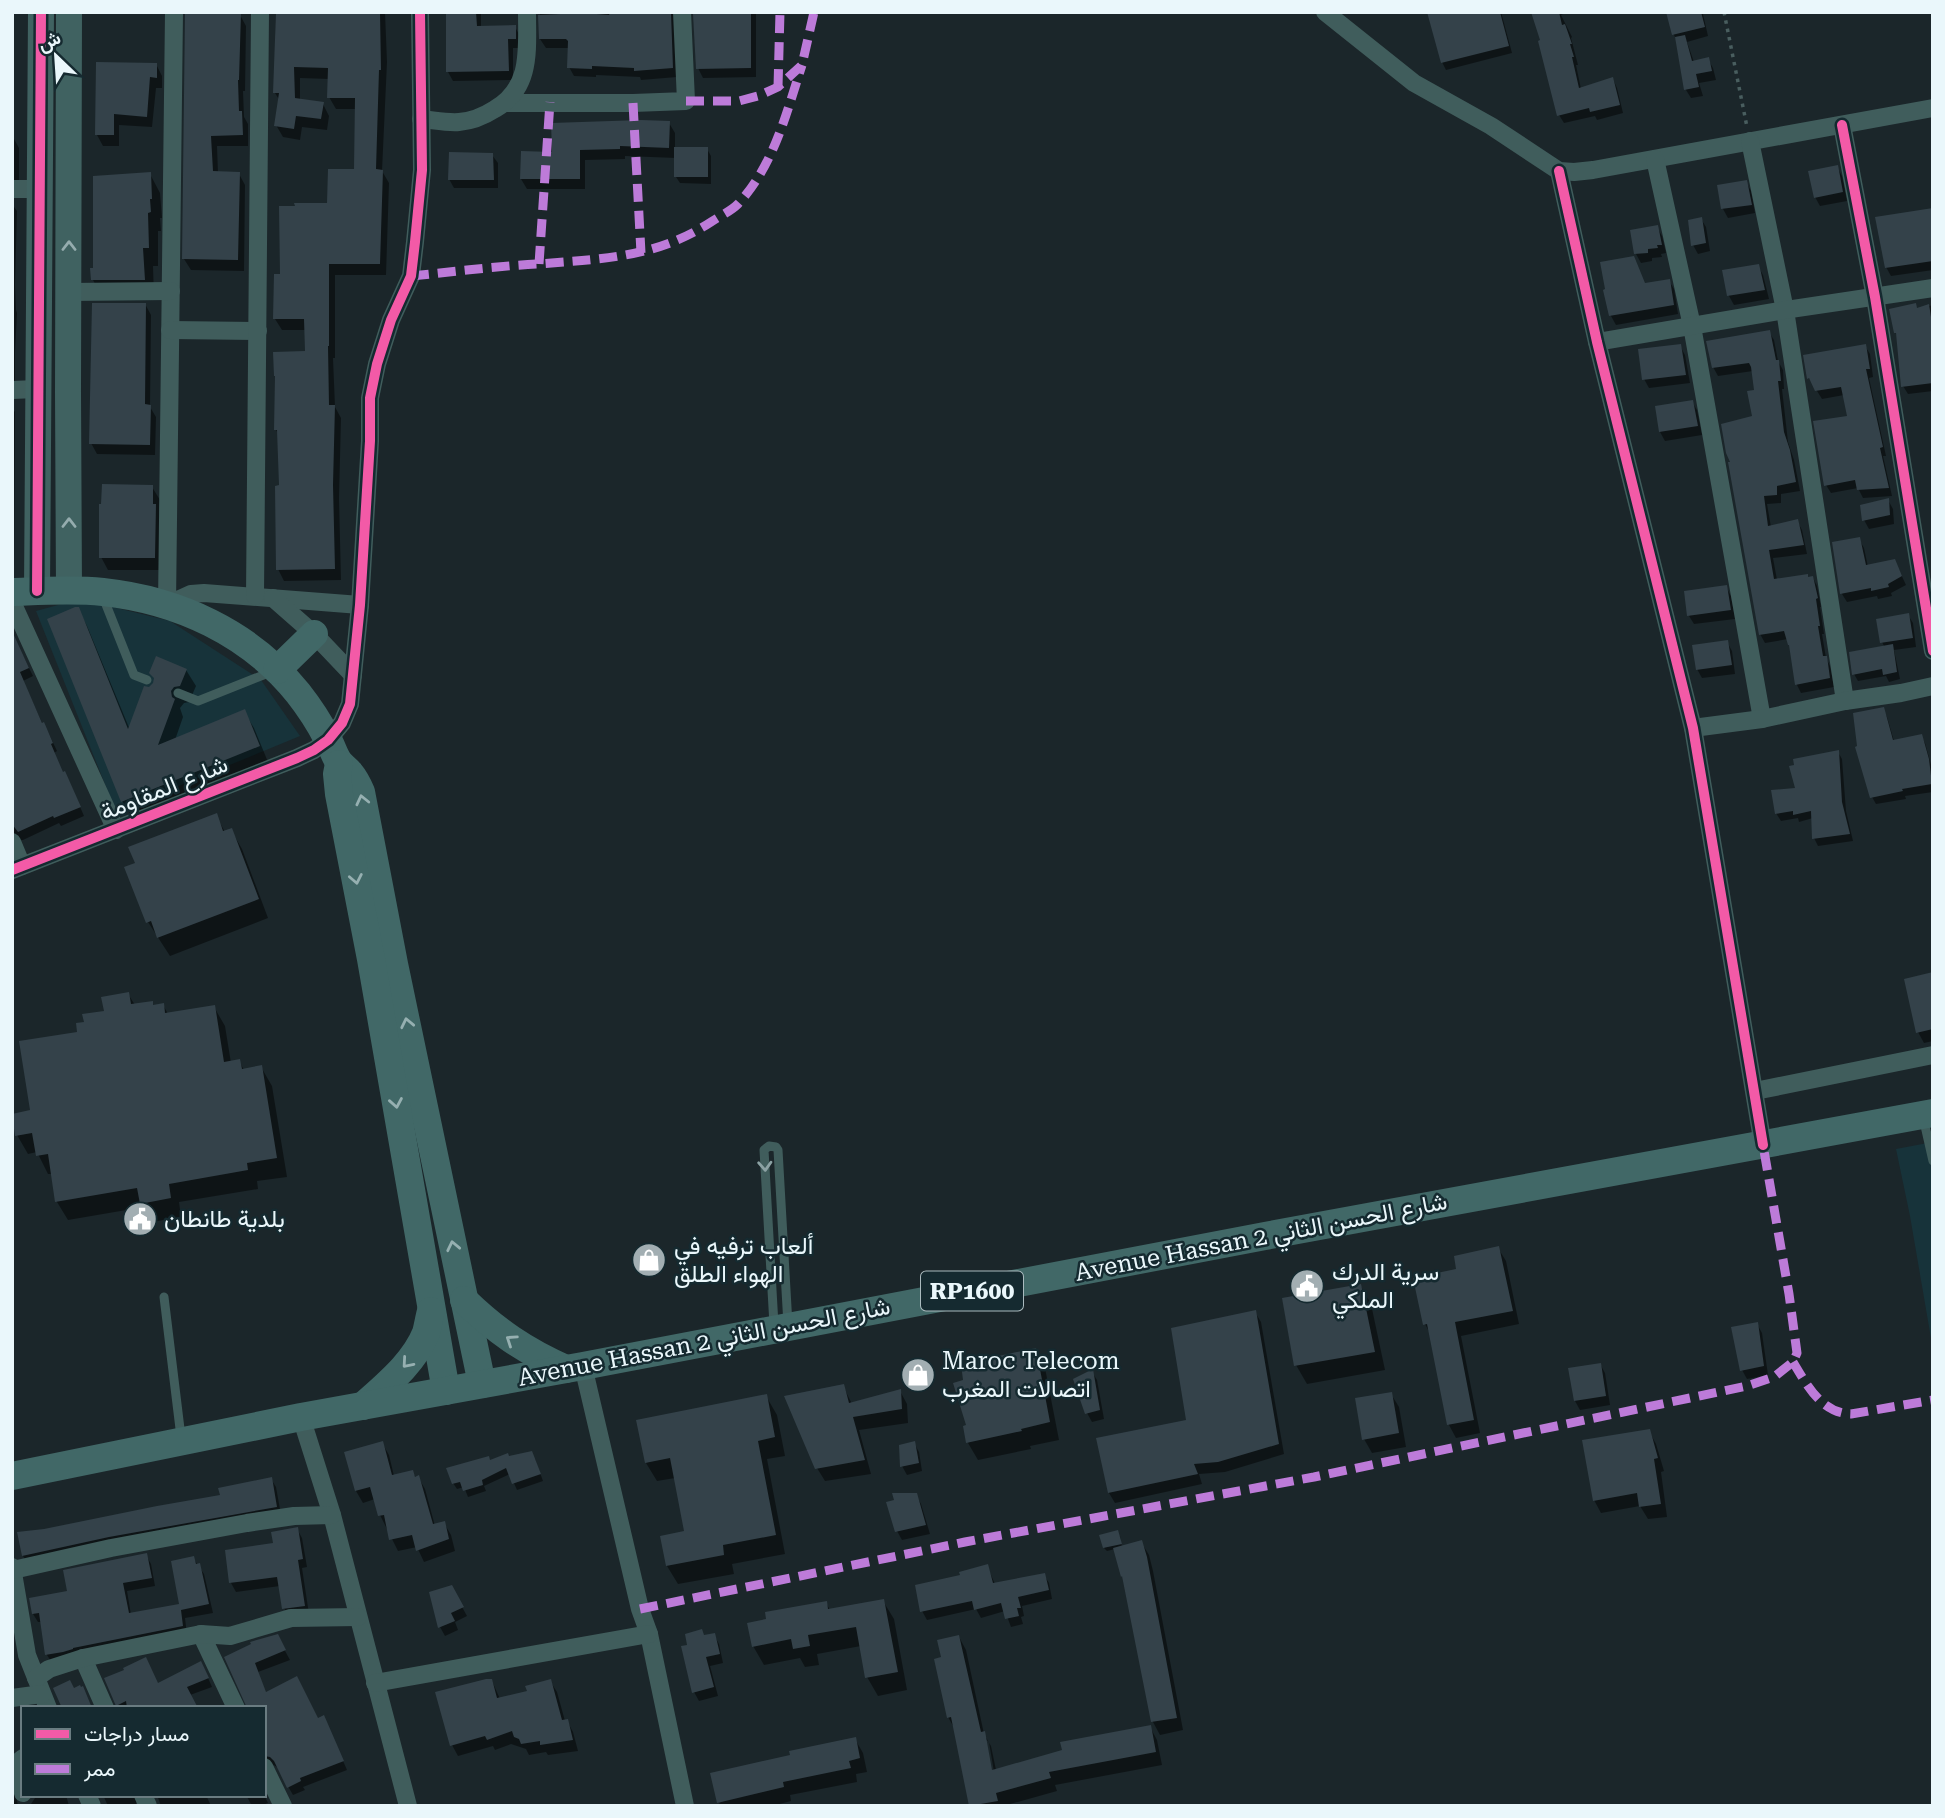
<svg xmlns="http://www.w3.org/2000/svg" width="1945" height="1818" font-family="'Roboto Serif',Vazirmatn,serif">
	<style>
		.built { fill: #17333a }
		.shadow { fill: #0007; fill-rule: evenodd }
		.building { fill: #34424a }
		.lines { fill: none; stroke-linecap: round; stroke-linejoin: round }
		.path { stroke: #495e5f; stroke-width: 3.5; stroke-dasharray: 3.5 5; stroke-linecap: butt }
		.lane { stroke: #405d5c; stroke-width: 9 }
		.street { stroke: #405d5c; stroke-width: 18 }
		.secondary { stroke: #406261; stroke-width: 26 }
		.primary { stroke: #416867; stroke-width: 28 }
		.quiet { stroke: #bd7bd9; stroke-width: 9; stroke-dasharray: 18 9; stroke-linecap: butt }
		.cycleway-casing { stroke: #152a30; stroke-width: 15 }
		.cycleway { stroke: #f35aa7; stroke-width: 10 }
		.oneway { stroke: #95acae }
		.oneway2 { stroke: #96b0b1 }
		.oneway3 { stroke: #8ca2a4 }
		.labels { text-anchor: middle; dominant-baseline: central; stroke-width: 5; stroke-linejoin: round; paint-order: stroke }
		.shield { fill: #152a30; stroke: #aababe; stroke-width: 2 }
		.shield-label { font-size: 23px; font-weight: bold; fill: #eaf7fb }
		.street-label { font-size: 24px; fill: #eaf7fb; stroke: #152a30 }
		.poi-label { font-size: 24px; fill: #eaf7fb; stroke: #152a30; text-anchor: start }
	</style>
	<rect width="100%" height="100%" fill="#1b262a"/>
	<g class="built">
		<path d="M80,599L170,621L261,680L300,736L116,812L36,611Z"/>
		<path d="M1933,1142V1350L1910,1216L1896,1149Z"/>
	</g>
	<g class="shadow">
		<path d="M276,12H385L387,62L382,171L389,183L386,275H335V358H333L335,407L341,418L339,498L341,580L284,581L278,569L281,487L279,435L276,430L277,378L307,352L306,330H282L275,319L281,275L329,205L356,171V109H336L329,97V79L300,78V101L323,104L329,116L327,130L302,127L300,140L283,137L276,125L280,101L275,93Z"/>
		<path d="M448,12H481V27H515L520,36V48H513V80L453,81L448,72Z"/>
		<path d="M540,12H680L677,77L641,80L640,77L596,75V77L574,76L569,67L570,48H546L540,39Z"/>
		<path d="M695,12H756V77L703,78L698,68Z"/>
		<path d="M1429,12H1501L1512,53L1446,70L1442,62Z"/>
		<path d="M1533,12H1567L1561,15L1572,37L1571,38L1578,65H1576L1581,89L1613,79L1617,88L1623,113L1597,120L1595,116L1564,123L1559,115L1542,41Z"/>
		<path d="M1668,12H1702L1703,14L1708,36L1687,42L1694,62L1708,59L1713,68L1716,80L1699,83L1703,96L1691,98L1686,90L1677,41L1674,35Z"/>
		<path d="M187,15H240L246,26L245,91H243L244,117L248,124V146H217L218,173L239,174L245,185L244,271L191,270L184,259Z"/>
		<path d="M98,63L156,64L162,76V88H156L152,127L119,125V146H103L97,135Z"/>
		<path d="M669,123L675,133V149H707L711,156V184L680,183L676,177V158L625,156V159L585,160V189H527L521,179L553,154Z"/>
		<path d="M12,139H14L19,148V187L12,188Z"/>
		<path d="M492,155L498,163V188H454L449,179Z"/>
		<path d="M1837,167L1842,176L1847,201L1820,206L1815,197Z"/>
		<path d="M150,174L160,193L162,218H160L161,231H158V266H153L154,298L103,299L93,280Z"/>
		<path d="M1746,182L1751,191L1755,213L1728,218L1723,209L1719,186Z"/>
		<path d="M12,204L17,211L15,285L16,310L17,313L15,352V387L12,389Z"/>
		<path d="M1933,210V270L1891,276L1886,267Z"/>
		<path d="M1701,219L1706,227L1710,251L1698,254L1693,245Z"/>
		<path d="M1657,227L1662,236L1666,253L1661,254L1662,257L1652,258V261L1641,263L1636,254Z"/>
		<path d="M1758,266L1763,275L1769,299L1734,305L1729,296L1724,272Z"/>
		<path d="M1669,281L1674,289L1678,314L1616,325L1611,316L1605,291Z"/>
		<path d="M145,304L151,315L150,407L156,417L155,455L97,454L91,443Z"/>
		<path d="M1933,305V391L1908,394L1903,386L1898,337L1895,332L1918,309Z"/>
		<path d="M1769,332L1774,340L1778,361L1783,370L1784,389H1782L1788,442L1794,460L1800,491L1781,494V503L1767,504L1771,527L1797,521L1802,530L1807,554L1773,558L1777,580L1813,578L1817,586L1821,607H1820L1824,634H1822L1826,658L1830,666L1834,687L1801,693L1797,685L1791,648L1788,639L1765,643L1760,634L1754,417L1756,391L1753,371L1718,376L1713,367Z"/>
		<path d="M1680,346L1685,355L1690,383L1649,388L1644,379Z"/>
		<path d="M1865,346L1870,354L1873,377L1869,378L1886,456H1883L1892,496L1863,498L1858,488L1831,493L1826,485L1849,418L1844,395L1822,399L1809,378Z"/>
		<path d="M1692,402L1697,410L1702,435L1665,441L1660,432Z"/>
		<path d="M12,408L15,412L14,570H12Z"/>
		<path d="M152,487L160,500L159,512L163,518L161,570H108L101,557Z"/>
		<path d="M1888,500L1893,509L1894,524L1869,529L1864,520Z"/>
		<path d="M1859,539L1864,548L1868,567L1899,570L1906,585L1891,593L1892,596L1878,599L1877,596L1847,602L1842,594Z"/>
		<path d="M1726,587L1731,596L1735,619L1694,624L1689,616Z"/>
		<path d="M78,609L87,626L130,730L149,689L186,670L196,686L189,702L184,703L180,708L183,717L175,740L244,712L254,728L268,762L132,817L122,801Z"/>
		<path d="M1908,615L1913,623L1916,647L1894,650L1900,679L1889,682L1886,676L1858,681L1854,674L1885,648L1882,642Z"/>
		<path d="M1727,642L1732,651L1735,674L1702,678L1697,669Z"/>
		<path d="M12,650L23,656L33,676L23,681L43,725L48,732L57,751L54,753L63,774L69,781L84,816L61,826L59,823L23,840H12Z"/>
		<path d="M1883,709L1887,717L1894,741L1921,736L1925,743L1932,768L1933,792L1905,796L1906,799L1876,804L1872,797Z"/>
		<path d="M1838,752L1842,759L1846,811L1853,841L1818,846L1814,838L1813,818L1799,822L1798,818L1781,821L1776,813L1797,789Z"/>
		<path d="M216,816L225,832L231,830L242,849L268,918L170,956L148,922L137,864Z"/>
		<path d="M1933,974V1041L1924,1043L1918,1032Z"/>
		<path d="M128,994L135,1005L152,1003L154,1007L163,1005L168,1014L214,1007L225,1026L231,1063L239,1061L244,1070L261,1067L272,1086L287,1177L257,1181L258,1189L179,1202L181,1217L152,1222L144,1207L68,1220L57,1202L53,1174H48L37,1152L28,1154L17,1135L86,1023L106,1012Z"/>
		<path d="M1498,1248L1506,1261L1519,1324L1461,1336L1480,1433L1456,1438L1449,1425L1432,1337L1425,1324L1458,1271Z"/>
		<path d="M1360,1285L1371,1304L1385,1370L1307,1384L1296,1365Z"/>
		<path d="M1255,1312L1261,1322L1284,1454L1225,1472L1199,1474L1202,1484L1115,1503L1109,1493L1098,1439L1188,1421Z"/>
		<path d="M1757,1324L1762,1333L1768,1375L1747,1379L1742,1370Z"/>
		<path d="M1035,1350L1045,1368L1059,1440L1030,1446L1031,1449L978,1460L968,1443Z"/>
		<path d="M1600,1364L1605,1373L1610,1405L1580,1410L1575,1401L1570,1369Z"/>
		<path d="M1092,1372L1097,1380L1104,1419L1092,1422L1087,1413Z"/>
		<path d="M843,1386L852,1404L900,1391L907,1404L908,1423L859,1430L871,1474L825,1481L817,1468Z"/>
		<path d="M1391,1394L1399,1407L1406,1447L1372,1453L1364,1439Z"/>
		<path d="M766,1396L777,1415L785,1456L767,1459L785,1554L732,1564L734,1574L678,1584L667,1566L662,1537L686,1533L675,1478L657,1481L646,1463Z"/>
		<path d="M1649,1431L1656,1444L1664,1471L1661,1472L1667,1517L1648,1519L1640,1506L1601,1513L1594,1500Z"/>
		<path d="M382,1443L389,1455L394,1476L412,1472L416,1478L418,1477L425,1489L435,1526L444,1523L451,1535L455,1551L424,1562L417,1547L398,1551L380,1515L375,1499L363,1503L356,1491Z"/>
		<path d="M914,1443L919,1452L922,1471L907,1475L902,1466Z"/>
		<path d="M508,1458L535,1459L543,1481L517,1490L510,1474L484,1486L486,1491L468,1497L464,1487L457,1489L453,1483L490,1461Z"/>
		<path d="M271,1479L276,1487L281,1515L28,1564L23,1556L19,1533L45,1530L222,1497Z"/>
		<path d="M916,1495L921,1504L930,1534L902,1540L897,1531Z"/>
		<path d="M297,1529L302,1538L307,1567L302,1568L309,1614L289,1617L284,1608L280,1586L236,1592L231,1583L227,1551L275,1545Z"/>
		<path d="M1120,1536L1122,1547L1141,1542L1149,1555L1153,1571L1183,1730L1160,1735L1153,1722L1125,1581L1115,1549L1107,1551L1104,1548Z"/>
		<path d="M146,1555L151,1564L155,1586L127,1591L131,1615L181,1606L193,1558L204,1574L213,1613L185,1618L187,1635L52,1663L47,1655L42,1622H38L33,1614L69,1592Z"/>
		<path d="M987,1566L995,1584L1044,1575L1049,1583L1052,1599L1022,1606L1024,1616L1021,1617L1023,1624L1011,1627L1005,1611L981,1618L976,1609L927,1620L922,1611L962,1577Z"/>
		<path d="M451,1587L467,1616L455,1622L458,1630L445,1636L440,1627L431,1593Z"/>
		<path d="M883,1601L894,1619L907,1690L878,1696L867,1677L861,1646L817,1654L819,1665L805,1667L800,1658L764,1665L753,1646L826,1603L830,1610Z"/>
		<path d="M714,1635L719,1644L723,1663L710,1666L718,1696L699,1701L694,1692L705,1637Z"/>
		<path d="M277,1636L290,1660L258,1672L266,1694L328,1726L347,1770L303,1787L305,1790L293,1795L277,1767L272,1764L264,1765V1708L227,1658Z"/>
		<path d="M959,1637L966,1650L984,1734L991,1746L996,1770L1150,1727L1157,1740L1162,1765L1055,1785L1057,1791L1003,1806H971L956,1731L948,1717L943,1659ZM984,1738L989,1742L995,1778H992Z"/>
		<path d="M205,1671L212,1687L190,1695L196,1708H118L117,1704L158,1685Z"/>
		<path d="M492,1681L500,1699L530,1692L550,1681L557,1692L565,1721H567L573,1732L578,1751L548,1755L546,1752L529,1755L526,1749L511,1744L495,1750L493,1746L458,1756L452,1745Z"/>
		<path d="M855,1739L863,1753L867,1772L856,1774L857,1782L790,1795L791,1801L772,1806H721L719,1803Z"/>
		<path d="M12,1781L18,1805L22,1806H12Z"/>
		<path d="M35,1795H66L69,1806H25L31,1804L35,1798Z"/>
		<path d="M103,1795H140L136,1803V1806H108Z"/>
		<path d="M157,1795H206L211,1806H161Z"/>
		<path d="M246,1795H264L268,1803L260,1806H252Z"/>
	</g>
	<g class="building">
		<path d="M276,12H380L381,70H379L376,169L383,170L380,264H329V346H328L329,405H335L333,485L335,569L276,570L275,486L279,485L277,430H274L275,376H274L273,352L305,351L304,319H273L274,274H280L279,206H295L294,203H327L328,169H354L355,98H327L328,68L294,67L295,98L324,102L321,119L296,116L294,129L274,126L279,93H273Z"/>
		<path d="M446,12H476L477,26L516,25V39H508L509,71L446,72Z"/>
		<path d="M632,12L671,13L673,68L634,71V68L592,66V69L567,68L568,41L566,39H539L538,15L584,13L609,15L610,13Z"/>
		<path d="M1427,12H1500L1509,46L1441,63Z"/>
		<path d="M1531,12H1559L1562,25L1565,24L1572,44H1570L1574,57H1572L1579,88L1613,77L1620,105L1590,112L1589,108L1557,116L1538,41L1540,40Z"/>
		<path d="M1666,12H1701L1705,27L1672,35Z"/>
		<path d="M185,13H241L239,80H238L239,111H242L243,135L211,136L213,171L240,172L238,260L182,259Z"/>
		<path d="M722,13L751,14V68L696,69L693,14Z"/>
		<path d="M1685,35L1692,61L1709,57L1712,71L1696,74L1699,87L1684,90L1675,37Z"/>
		<path d="M96,62L157,63V78L150,77L147,117L114,114V135H95Z"/>
		<path d="M641,120L670,121L669,148L620,146V149L580,150V179H520L521,151L552,152L551,123Z"/>
		<rect x="674" y="147" width="34" height="30"/>
		<path d="M449,152L493,153L494,180H448Z"/>
		<path d="M1838,165L1843,192L1814,198L1808,171Z"/>
		<path d="M151,172L152,199H150L151,212L148,213L149,248H143L145,280H91L90,268H93V176Z"/>
		<path d="M1747,180L1752,205L1721,209L1717,185Z"/>
		<path d="M1933,208V261L1885,268L1875,217Z"/>
		<path d="M1702,217L1706,243L1691,246L1688,220Z"/>
		<path d="M1658,225L1662,245H1657L1658,248L1648,249V253L1634,254L1630,230Z"/>
		<path d="M1634,256L1645,283L1670,279L1674,305L1609,316L1603,290L1605,289L1600,262Z"/>
		<path d="M1759,264L1765,290L1727,296L1722,270Z"/>
		<path d="M92,303H146L145,404L151,405L150,445L89,444Z"/>
		<path d="M1916,303L1917,308L1929,304L1933,330V383L1901,387L1896,333H1894L1889,309Z"/>
		<path d="M1770,330L1776,360H1779L1781,381H1778L1784,432L1790,450L1796,482L1777,486V495L1764,496L1768,526L1798,519L1804,545L1769,550L1774,579L1808,574V577L1813,576L1818,598L1816,599L1820,626H1818L1823,656H1827L1830,678L1795,685L1789,645H1788L1784,631L1759,635L1728,462H1730L1726,453L1721,424L1752,416L1747,391L1754,390L1751,367L1749,363L1712,368L1706,341Z"/>
		<path d="M1681,344L1686,375L1642,380L1638,349Z"/>
		<path d="M1866,344L1870,369H1866L1883,447L1880,448L1889,488L1857,490L1855,480L1824,486L1813,421L1847,416L1841,387L1815,391L1809,378L1807,379L1803,355Z"/>
		<path d="M1693,400L1698,426L1659,432L1655,406Z"/>
		<path d="M102,484L153,485V504H156L155,558H99V504H101Z"/>
		<path d="M1889,498L1890,515L1862,521L1860,505Z"/>
		<path d="M1860,537L1866,565L1895,559L1902,576L1888,584L1889,587L1871,591V588L1840,594L1832,542Z"/>
		<path d="M1727,585L1731,610L1687,616L1684,591Z"/>
		<path d="M75,607H79L128,729L144,686L149,687L153,683L154,678L149,673L156,656L187,669L180,686L174,687L171,691L172,697L175,699L158,745L245,709L260,746L121,802L47,619Z"/>
		<path d="M1909,613L1913,638L1880,643L1876,619Z"/>
		<path d="M12,631L29,668L20,672L42,723L44,722L53,743L51,744L63,772L65,771L81,807L54,818L53,816L18,832L12,824Z"/>
		<path d="M1728,640L1732,665L1696,670L1692,645Z"/>
		<path d="M1893,644L1897,672L1883,675L1882,669L1852,675L1849,652Z"/>
		<path d="M1884,707L1893,740L1922,734L1929,759L1932,784L1902,789L1903,791L1870,798L1855,747L1857,746L1853,713Z"/>
		<path d="M1839,750L1842,802L1850,834L1812,839L1811,811L1793,815V811L1775,814L1771,790L1795,788L1789,766L1794,765L1793,759Z"/>
		<path d="M217,813L223,831L232,828L259,899L157,938L151,921L146,923L124,867L135,863L128,847Z"/>
		<path d="M1933,972V1029L1916,1033L1904,979Z"/>
		<path d="M129,992L131,1004L153,1001V1005L164,1003L165,1013L215,1005L224,1062L240,1059L242,1069L262,1065L277,1158L247,1163L248,1170L169,1184L171,1198L140,1204L137,1188L55,1202L48,1154L36,1156L32,1133L15,1136L12,1114L30,1110L19,1041L77,1032L76,1023L84,1022L82,1014L104,1011L101,997Z"/>
		<path d="M1499,1246L1513,1311L1455,1322L1474,1420L1447,1425L1427,1324L1423,1325L1413,1278L1456,1269L1454,1256Z"/>
		<path d="M1361,1284L1375,1352L1294,1366L1282,1298Z"/>
		<path d="M1256,1310L1279,1444L1218,1462L1194,1464L1198,1474L1108,1493L1096,1438L1186,1420L1171,1328Z"/>
		<path d="M1758,1322L1764,1366L1740,1371L1731,1327Z"/>
		<path d="M1036,1348L1050,1422L1021,1429L1022,1431L966,1443L963,1426L966,1425L953,1383L963,1380L961,1364Z"/>
		<path d="M1601,1363L1606,1396L1574,1401L1568,1368Z"/>
		<path d="M1093,1369L1100,1410L1085,1414L1073,1379Z"/>
		<path d="M844,1384L849,1403L901,1389L902,1409L853,1417L865,1460L815,1469L784,1396Z"/>
		<path d="M1392,1392L1399,1433L1362,1440L1355,1398Z"/>
		<path d="M767,1394L775,1437L758,1441L776,1535L723,1545L724,1555L666,1566L660,1536L684,1531L670,1458L645,1463L636,1420Z"/>
		<path d="M1650,1429L1658,1458L1654,1459L1661,1504L1639,1507L1637,1493L1593,1501L1582,1440Z"/>
		<path d="M383,1441L392,1475L413,1470L415,1477L419,1475L433,1524L445,1521L449,1539L416,1551L412,1535L389,1540L384,1515L378,1516L370,1487L355,1491L344,1452Z"/>
		<path d="M915,1441L919,1463L900,1467L899,1445Z"/>
		<path d="M532,1451L541,1474L512,1484L506,1468L482,1480L483,1485L463,1491L460,1482L452,1484L446,1468L489,1456L490,1460L508,1453L509,1456Z"/>
		<path d="M272,1477L277,1507L109,1537L22,1556L17,1532L44,1529L157,1506L220,1495L218,1488Z"/>
		<path d="M892,1493H917L926,1525L895,1532L886,1502L894,1500Z"/>
		<path d="M298,1527L303,1559L298,1560L305,1606L282,1609L277,1577L229,1583L225,1550L273,1543L271,1532Z"/>
		<path d="M1118,1530L1122,1544L1103,1548L1099,1535Z"/>
		<path d="M1142,1540L1147,1557L1177,1718L1151,1722L1122,1576L1121,1577L1113,1548Z"/>
		<path d="M147,1553L152,1578L123,1583L129,1613L179,1604L171,1561L194,1556L196,1564L200,1563L209,1604L181,1610L183,1626L73,1648V1649L63,1652L45,1655L39,1613L32,1614L29,1598L67,1591L63,1570Z"/>
		<path d="M988,1564L993,1583L1045,1573L1049,1590L1018,1597L1021,1608H1017L1019,1616L1005,1619L1001,1603L974,1610L972,1601L920,1612L915,1585L960,1575L959,1572Z"/>
		<path d="M452,1585L464,1607L451,1613L455,1621L438,1628L429,1592Z"/>
		<path d="M884,1599L898,1672L865,1678L856,1627L808,1635L810,1646L793,1649L791,1639L752,1647L747,1623L766,1619L765,1612L827,1601L828,1609Z"/>
		<path d="M702,1629L704,1635L715,1633L720,1654L706,1657L714,1687L692,1693L681,1646L687,1645L685,1634Z"/>
		<path d="M278,1634L286,1650L255,1663L266,1692L297,1676L318,1718L324,1715L344,1761L300,1778L301,1781L287,1788L274,1761L270,1757L264,1756V1708H247L224,1657L251,1644L250,1642Z"/>
		<path d="M959,1635L981,1732L985,1731L992,1770L1062,1750L1060,1742L1151,1725L1156,1752L1049,1772L1051,1778L996,1793L998,1801L969,1806L951,1717L947,1718L934,1659L941,1657L937,1640Z"/>
		<path d="M146,1657L158,1683L201,1661L209,1678L187,1687L198,1708H127L126,1701L116,1706L104,1678L124,1670L123,1668Z"/>
		<path d="M486,1679H492L497,1698L527,1691L525,1686L551,1679L562,1720L568,1719L573,1740L540,1745V1741L521,1744L519,1739L514,1737L512,1731L487,1740L485,1736L450,1746L435,1692Z"/>
		<path d="M70,1680L74,1688L80,1685L81,1687L83,1686L92,1708H62L53,1688Z"/>
		<path d="M856,1737L860,1758L849,1761L851,1768L783,1782L784,1787L717,1803L710,1773L790,1755L789,1751Z"/>
	</g>
	<g class="lines">
		<path class="path" d="M1724,12L1747,127"/>
		<g class="lane">
			<path d="M103,597L134,675L147,680"/>
			<path d="M178,693L198,701L271,672"/>
			<path d="M1923,1117L1933,1161"/>
			<path d="M164,1297L181,1437"/>
			<path d="M774,1325L764,1150L769,1146L776,1147L778,1150L788,1325"/>
		</g>
		<g class="street">
			<path d="M174,12L167,605L191,594L204,593L360,605"/>
			<path d="M1325,12L1414,83L1491,126L1559,171L1574,172L1593,170L1933,108"/>
			<path d="M506,103H633L686,101L682,12"/>
			<path d="M421,119C433,120 447,123 459,122C473,121 484,116 495,109C532,87 527,50 527,12"/>
			<path d="M1842,125L1875,297L1933,651"/>
			<path d="M1750,141L1785,310L1845,701"/>
			<path d="M1655,159L1692,326L1762,719"/>
			<path d="M1559,171L1597,342L1693,728L1763,1145"/>
			<path d="M12,189H41"/>
			<path d="M68,292L171,291"/>
			<path d="M170,330L258,331"/>
			<path d="M1597,342L1785,310L1933,288"/>
			<path d="M12,390L37,389"/>
			<path d="M255,596L260,12"/>
			<path d="M273,598L314,634L353,675"/>
			<path d="M12,602L116,830"/>
			<path d="M1693,728L1762,719L1845,701L1901,693L1933,686"/>
			<path d="M12,842L22,866"/>
			<path d="M12,870L297,758L314,750L328,740L342,723L350,704L360,605L370,441V398L377,364L391,320L411,276L415,242L422,170L420,12"/>
			<path d="M1755,1091L1933,1055"/>
			<path d="M583,1366L640,1609L649,1634L685,1806"/>
			<path d="M301,1417L332,1515L408,1806"/>
			<path d="M12,1567L27,1655L48,1708"/>
			<path d="M13,1570L111,1548L247,1523L294,1516L332,1515"/>
			<path d="M201,1634L236,1708"/>
			<path d="M83,1658L105,1708"/>
			<path d="M36,1678L49,1669L83,1658L201,1634L230,1636L291,1618L358,1617"/>
			<path d="M375,1683L649,1634"/>
			<path d="M12,1698L42,1694"/>
			<path d="M23,1758L18,1762L23,1793"/>
			<path d="M264,1767L283,1806"/>
			<path d="M87,1795L92,1806"/>
			<path d="M143,1795L148,1806"/>
		</g>
		<g class="secondary">
			<path d="M69,12L68,392L69,591"/>
			<path d="M37,591C37,398 41,205 41,12"/>
		</g>
		<g class="primary">
			<path d="M12,592C42,591 73,589 103,592C178,600 250,633 298,693C309,707 319,722 327,738C332,746 334,755 339,762C342,766 347,769 350,773C355,779 358,785 361,792L394,964L482,1384"/>
			<path d="M277,670L314,634"/>
			<path d="M339,764L337,774L339,794L371,959L446,1391"/>
			<path d="M464,1300C496,1331 525,1351 566,1369"/>
			<path d="M363,1406C386,1385 414,1363 426,1333C428,1326 429,1318 431,1311"/>
			<path d="M12,1476L301,1417L583,1366L1265,1236L1933,1113"/>
		</g>
		<g class="quiet">
			<path d="M778,87L780,12"/>
			<path d="M686,101H739L758,96L778,87L802,65L814,12"/>
			<path d="M633,103L641,253"/>
			<path d="M539,264L550,102"/>
			<path d="M411,276C453,272 496,266 538,264C601,259 656,258 711,222C720,216 731,211 738,204C774,165 786,114 802,65"/>
			<path d="M1793,1362C1807,1385 1821,1413 1851,1414L1933,1400"/>
			<path d="M640,1609L965,1542L1314,1477L1747,1386L1774,1377L1793,1362L1797,1353L1789,1294L1763,1145"/>
		</g>
		<g class="cycleway-casing">
			<g id="cycleway">
				<path d="M1842,125L1875,297L1933,651"/>
				<path d="M1559,171L1597,342L1693,728L1763,1145"/>
				<path d="M37,591C37,398 41,205 41,12"/>
				<path d="M12,870L297,758L314,750L328,740L342,723L350,704L360,605L370,441V398L377,364L391,320L411,276L415,242L422,170L420,12"/>
			</g>
		</g>
		<use href="#cycleway" class="cycleway"/>
	</g>
	<defs><path id="oneway-chevron" d="M-2-3.5L2.5 0L-2 3.5" fill="none" stroke-width="1.6" stroke-linecap="round" stroke-linejoin="round" transform="scale(1.75)"/></defs>
	<g class="oneway">
		<use href="#oneway-chevron" transform="translate(69 246) rotate(-90)"/>
		<use href="#oneway-chevron" transform="translate(69 523) rotate(-90)"/>
	</g>
	<g class="oneway2">
		<use href="#oneway-chevron" transform="translate(362 800) rotate(-103)"/>
		<use href="#oneway-chevron" transform="translate(356 879) rotate(79)"/>
		<use href="#oneway-chevron" transform="translate(407 1023) rotate(-102)"/>
		<use href="#oneway-chevron" transform="translate(396 1103) rotate(80)"/>
		<use href="#oneway-chevron" transform="translate(453 1246) rotate(-102)"/>
		<use href="#oneway-chevron" transform="translate(511 1340) rotate(-146)"/>
		<use href="#oneway-chevron" transform="translate(407 1363) rotate(131)"/>
	</g>
	<use class="oneway3" href="#oneway-chevron" transform="translate(765 1166) rotate(87)"/>
	<defs>
		<g id="civic-disc" transform="scale(1.75)"><circle r="9.5" fill="#a2aeb2" stroke="#152a30"/><path d="M-.6-6.5H3V-4.5H.6V-3L4-1V1h2V6H-6V1h2V-1L-.6-3ZM-1.2 2.5V6h2.4V2.5Z" fill="#fff"/></g>
		<g id="shop-disc" transform="scale(1.75)"><circle r="9.5" fill="#a2aeb2" stroke="#152a30"/><path d="M-5-2.5h2.3a2.7 3.5 0 0 1 5.4 0H5L5.5 6h-11ZM-1.5-2.5h3a1.5 2.3 0 0 0-3 0Z" fill="#fff"/></g>
	</defs>
	<g fill-rule="evenodd">
		<use href="#civic-disc" x="140" y="1219"/>
		<use href="#shop-disc" x="649" y="1260"/>
		<use href="#civic-disc" x="1307" y="1286"/>
		<use href="#shop-disc" x="918" y="1375"/>
	</g>
	<g class="labels">
		<rect class="shield" x="921" y="1271.5" width="102" height="39" rx="5"/>
		<g class="shield-label">
			<text x="972" y="1291">RP1600</text>
		</g>
		<g class="street-label">
			<text transform="translate(164 788) rotate(-22)">شارع المقاومة</text>
			<text transform="translate(1261 1237) rotate(-11)">Avenue Hassan 2 شارع الحسن الثاني</text>
			<text transform="translate(704 1342) rotate(-11)">Avenue Hassan 2 شارع الحسن الثاني</text>
		</g>
		<g class="poi-label">
			<text x="164" y="1219">بلدية طانطان</text>
			<text x="674" y="1246">ألعاب ترفيه في<tspan x="674" dy="28">الهواء الطلق</tspan></text>
			<text x="1332" y="1272">سرية الدرك<tspan x="1332" dy="28">الملكي</tspan></text>
			<text x="942" y="1361">Maroc Telecom<tspan x="942" dy="28">اتصالات المغرب</tspan></text>
		</g>
	</g>
	<rect width="1945" height="1818" fill="none" stroke="#eaf7fb" stroke-width="28"/>
	<rect x="21" y="1706" width="245" height="91" fill="#152a30" stroke="#6a7c81" stroke-width="2"/>
	<rect x="35" y="1729" width="35" height="10" fill="#f35aa7" stroke="#6a7c81" stroke-width="2"/>
	<text x="84" y="1741" font-size="21" fill="#eaf7fb">مسار دراجات</text>
	<rect x="35" y="1764" width="35" height="10" fill="#bd7bd9" stroke="#6a7c81" stroke-width="2"/>
	<text x="84" y="1776" font-size="21" fill="#eaf7fb">ممر</text>
	<g transform="translate(56 56) rotate(335)" stroke="#152a30" stroke-width="5" paint-order="stroke">
	<path d="M0-5L12 26L0 18L-12 26Z" fill="#eaf7fb"/>
	<text y="-10" font-size="19" font-weight="bold" text-anchor="middle" fill="#eaf7fb">ش</text>
	</g>
</svg>
